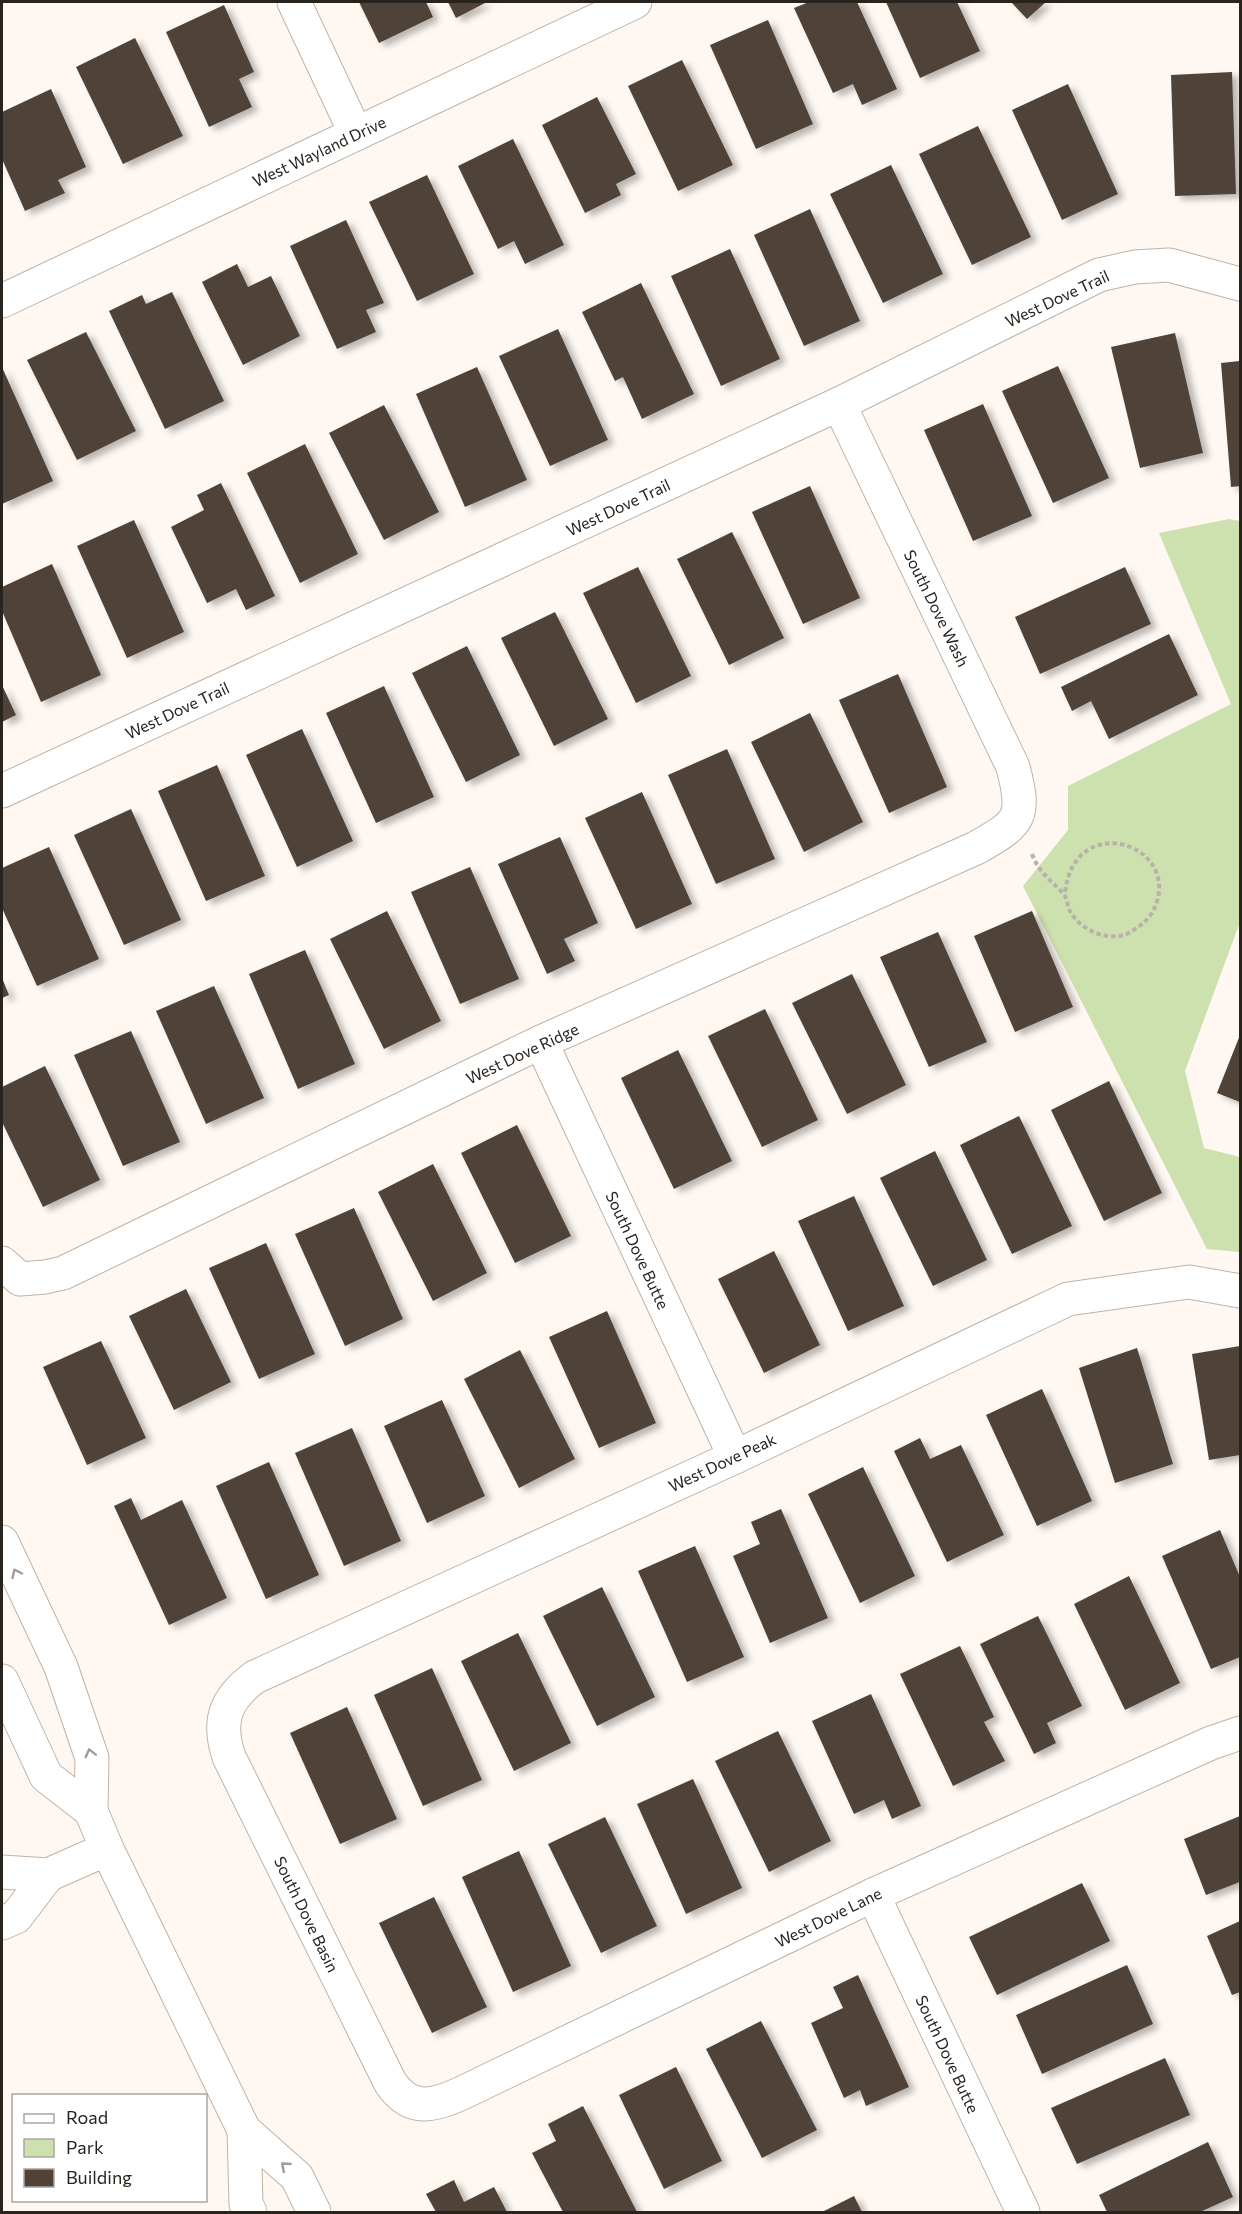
<svg xmlns="http://www.w3.org/2000/svg" width="1242" height="2214" font-family="Commissioner,sans-serif">
	<style>
		.green { fill: #cce1ae }
		.building { fill: #504237; filter: url(#shadow) }
		.lines { fill: none; stroke-linecap: round; stroke-linejoin: round }
		.minor-casing { stroke: #c2b2a5; stroke-width: 35 }
		.path { stroke: #b8b1ac; stroke-width: 4; stroke-dasharray: 4.5 3; stroke-linecap: butt }
		.minor { stroke: #fff; stroke-width: 33 }
		.oneway { stroke: #9f9c9a }
		.labels { text-anchor: middle; dominant-baseline: central; stroke-width: 6; stroke-linejoin: round; paint-order: stroke }
		.street-label { font-size: 16px; fill: #29231e; stroke: #fff }
	</style>
	<defs>
		<filter id="shadow"><feDropShadow dx="6" dy="4" stdDeviation="3" flood-color="#0004"/></filter>
	</defs>
	<rect width="100%" height="100%" fill="#fef7f2"/>
	<path class="green" d="M1229,519L1240,521V922L1185,1071L1204,1148L1240,1157V1252L1207,1249L1023,886L1068,830V786L1231,704L1159,533Z"/>
	<g class="building">
		<path d="M359,2H426L433,17L379,43Z"/>
		<path d="M448,2H487L456,18Z"/>
		<path d="M809,2H857L897,89L862,105L853,84L833,93L794,8Z"/>
		<path d="M886,2H957L980,51L920,78Z"/>
		<path d="M1011,2H1046L1027,19Z"/>
		<path d="M224,5L254,72L239,79L252,107L209,127L166,32Z"/>
		<path d="M768,20L813,124L756,149L710,45Z"/>
		<path d="M135,38L183,136L123,164L76,67Z"/>
		<path d="M682,60L733,165L678,191L628,86Z"/>
		<path d="M1232,72L1236,194L1175,196L1171,75Z"/>
		<path d="M1068,84L1118,194L1062,220L1012,110Z"/>
		<path d="M51,89L86,167L58,180L65,193L25,211L2,159V112Z"/>
		<path d="M597,97L636,174L616,184L621,195L585,213L542,125Z"/>
		<path d="M978,126L1031,237L972,265L919,154Z"/>
		<path d="M513,139L564,245L525,264L514,241L498,249L458,166Z"/>
		<path d="M891,165L943,274L883,303L830,194Z"/>
		<path d="M427,175L474,274L417,301L369,202Z"/>
		<path d="M810,209L860,321L804,346L754,235Z"/>
		<path d="M346,220L384,303L366,310L376,332L337,349L290,246Z"/>
		<path d="M730,249L780,359L721,386L671,276Z"/>
		<path d="M237,264L248,287L271,276L300,336L243,365L202,282Z"/>
		<path d="M641,283L694,394L642,419L623,377L615,381L582,312Z"/>
		<path d="M172,292L224,401L165,429L109,311L142,295L146,304Z"/>
		<path d="M558,329L608,440L550,466L499,356Z"/>
		<path d="M86,332L136,431L77,460L27,360Z"/>
		<path d="M1175,333L1203,453L1140,468L1111,347Z"/>
		<path d="M1240,361V486L1231,487L1221,363Z"/>
		<path d="M1058,366L1109,478L1053,503L1002,391Z"/>
		<path d="M2,367L53,481L2,504Z"/>
		<path d="M477,367L527,480L465,507L416,394Z"/>
		<path d="M983,404L1032,516L973,541L924,430Z"/>
		<path d="M384,405L439,512L384,540L329,433Z"/>
		<path d="M305,444L358,554L300,583L247,473Z"/>
		<path d="M221,483L275,596L246,610L236,589L207,603L171,527L204,510L197,495Z"/>
		<path d="M810,486L860,598L803,624L752,512Z"/>
		<path d="M134,520L184,632L127,658L77,546Z"/>
		<path d="M732,532L784,638L729,665L677,559Z"/>
		<path d="M52,564L101,675L41,702L2,611V587Z"/>
		<path d="M638,567L691,676L636,703L583,593Z"/>
		<path d="M1125,567L1151,624L1040,674L1015,617Z"/>
		<path d="M555,612L608,719L554,746L501,638Z"/>
		<path d="M1169,634L1198,695L1109,739L1091,701L1072,711L1061,687Z"/>
		<path d="M467,646L520,755L466,782L412,673Z"/>
		<path d="M898,674L947,787L889,813L839,700Z"/>
		<path d="M2,685L16,715L2,722Z"/>
		<path d="M384,686L434,797L376,823L326,713Z"/>
		<path d="M810,713L863,822L804,852L751,742Z"/>
		<path d="M302,729L353,841L297,867L246,755Z"/>
		<path d="M727,749L775,859L716,884L668,775Z"/>
		<path d="M217,765L265,876L206,901L158,791Z"/>
		<path d="M642,792L692,904L636,929L585,818Z"/>
		<path d="M131,809L181,920L124,945L74,835Z"/>
		<path d="M560,837L598,923L564,939L575,961L547,974L498,864Z"/>
		<path d="M49,847L99,959L37,986L2,908V868Z"/>
		<path d="M470,867L519,979L460,1004L411,892Z"/>
		<path d="M387,911L441,1021L384,1049L330,939Z"/>
		<path d="M1032,911L1073,1007L1015,1032L974,936Z"/>
		<path d="M938,932L987,1042L929,1067L880,957Z"/>
		<path d="M305,950L355,1064L298,1089L249,974Z"/>
		<path d="M852,974L906,1085L847,1114L792,1003Z"/>
		<path d="M2,978L9,995L2,998Z"/>
		<path d="M214,986L264,1098L206,1124L156,1011Z"/>
		<path d="M765,1009L818,1120L762,1147L708,1036Z"/>
		<path d="M131,1031L180,1142L123,1166L74,1055Z"/>
		<path d="M1240,1035V1102L1217,1093Z"/>
		<path d="M678,1050L732,1161L674,1189L621,1078Z"/>
		<path d="M45,1066L100,1180L43,1207L2,1122V1087Z"/>
		<path d="M1109,1081L1162,1193L1104,1221L1051,1110Z"/>
		<path d="M1019,1116L1072,1226L1012,1254L960,1145Z"/>
		<path d="M517,1125L571,1236L515,1263L461,1153Z"/>
		<path d="M935,1151L987,1260L933,1286L880,1178Z"/>
		<path d="M433,1164L487,1273L433,1301L378,1192Z"/>
		<path d="M854,1196L904,1306L848,1331L798,1221Z"/>
		<path d="M354,1208L403,1319L345,1346L295,1234Z"/>
		<path d="M266,1243L315,1354L259,1379L209,1268Z"/>
		<path d="M774,1251L820,1345L764,1373L718,1279Z"/>
		<path d="M186,1289L231,1382L174,1410L129,1316Z"/>
		<path d="M607,1311L656,1423L599,1448L549,1337Z"/>
		<path d="M101,1341L146,1438L87,1465L43,1367Z"/>
		<path d="M1240,1346V1455L1209,1460L1192,1354Z"/>
		<path d="M1137,1348L1173,1464L1115,1483L1079,1368Z"/>
		<path d="M520,1350L575,1459L519,1488L464,1379Z"/>
		<path d="M1042,1389L1092,1501L1037,1526L986,1415Z"/>
		<path d="M442,1400L485,1496L427,1523L384,1426Z"/>
		<path d="M352,1428L401,1541L344,1566L295,1453Z"/>
		<path d="M920,1438L930,1459L961,1445L1004,1535L947,1562L894,1451Z"/>
		<path d="M269,1462L319,1575L266,1599L216,1486Z"/>
		<path d="M863,1467L915,1576L860,1603L808,1494Z"/>
		<path d="M131,1498L141,1520L182,1500L227,1598L169,1625L114,1506Z"/>
		<path d="M781,1509L828,1618L770,1643L733,1556L760,1544L751,1522Z"/>
		<path d="M1220,1530L1240,1577V1657L1211,1669L1162,1556Z"/>
		<path d="M695,1546L744,1657L687,1682L638,1571Z"/>
		<path d="M1129,1576L1180,1683L1125,1710L1074,1604Z"/>
		<path d="M602,1587L655,1697L597,1726L543,1616Z"/>
		<path d="M1038,1616L1082,1706L1047,1723L1056,1743L1034,1754L980,1644Z"/>
		<path d="M518,1633L571,1743L514,1771L461,1661Z"/>
		<path d="M960,1646L994,1717L984,1722L1005,1761L953,1786L900,1674Z"/>
		<path d="M432,1668L482,1780L423,1806L374,1695Z"/>
		<path d="M871,1694L921,1806L892,1819L884,1800L854,1814L812,1721Z"/>
		<path d="M347,1707L397,1819L340,1844L290,1733Z"/>
		<path d="M778,1731L831,1841L769,1872L715,1761Z"/>
		<path d="M693,1779L742,1888L686,1914L637,1804Z"/>
		<path d="M1240,1816V1882L1206,1895L1184,1839Z"/>
		<path d="M605,1817L657,1926L601,1953L548,1844Z"/>
		<path d="M519,1851L571,1966L513,1992L462,1877Z"/>
		<path d="M1082,1883L1110,1941L997,1995L969,1937Z"/>
		<path d="M434,1897L487,2007L432,2033L379,1923Z"/>
		<path d="M1240,1921V1992L1232,1995L1207,1936Z"/>
		<path d="M1127,1965L1153,2024L1042,2074L1016,2015Z"/>
		<path d="M858,1975L909,2087L866,2106L860,2090L844,2098L811,2023L843,2008L833,1987Z"/>
		<path d="M761,2021L817,2130L762,2158L706,2049Z"/>
		<path d="M1165,2058L1190,2115L1077,2164L1051,2108Z"/>
		<path d="M676,2067L722,2161L664,2189L619,2095Z"/>
		<path d="M583,2106L637,2212H563L532,2153L556,2141L548,2124Z"/>
		<path d="M1208,2142L1233,2197L1200,2212H1107L1099,2195Z"/>
		<path d="M454,2180L464,2202L494,2187L507,2212H436L426,2194Z"/>
		<path d="M854,2196L862,2212H822Z"/>
	</g>
	<g class="lines">
		<g class="minor-casing">
			<g id="minor">
				<path d="M294,2L356,134"/>
				<path d="M2,301L635,2"/>
				<path d="M2,791L839,404L1099,275L1135,267L1169,265L1240,284"/>
				<path d="M541,1042L735,1457"/>
				<path d="M2,1263L20,1279L45,1277L63,1273L541,1042L976,848C1021,823 1026,817 1013,767L839,404"/>
				<path d="M1240,1291L1189,1282L1068,1299L735,1457L255,1677C225,1699 217,1721 229,1757L390,2082C410,2113 434,2106 462,2093L873,1895L1211,1743L1240,1733"/>
				<path d="M2,1542L61,1667L92,1758L91,1811L107,1849L244,2130L297,2177L314,2212"/>
				<path d="M2,1681L46,1776L91,1811"/>
				<path d="M2,1872L48,1875L107,1849"/>
				<path d="M873,1895L1023,2212"/>
				<path d="M2,1923L16,1917L48,1875"/>
				<path d="M244,2130L246,2204L250,2212"/>
			</g>
		</g>
		<path class="path" d="M1032,854C1038,871 1051,881 1063,893C1067,897 1067,904 1069,909C1078,929 1106,942 1127,934C1131,932 1135,929 1138,927C1149,920 1155,910 1158,898C1171,839 1072,814 1065,894"/>
		<use href="#minor" class="minor"/>
	</g>
	<defs><path id="oneway-chevron" d="M-2-3.5L2.5 0L-2 3.5" fill="none" stroke-width="1.6" stroke-linecap="round" stroke-linejoin="round" transform="scale(1.5)"/></defs>
	<g class="oneway">
		<use href="#oneway-chevron" transform="translate(16 1573) rotate(-115)"/>
		<use href="#oneway-chevron" transform="translate(90 1753) rotate(-104)"/>
		<use href="#oneway-chevron" transform="translate(285 2166) rotate(-139)"/>
	</g>
	<g class="labels">
		<g class="street-label">
			<text transform="translate(319 151) rotate(-25)">West Wayland Drive</text>
			<text transform="translate(1057 298) rotate(-25)">West Dove Trail</text>
			<text transform="translate(618 507) rotate(-25)">West Dove Trail</text>
			<text transform="translate(937 608) rotate(64)">South Dove Wash</text>
			<text transform="translate(177 710) rotate(-25)">West Dove Trail</text>
			<text transform="translate(522 1053) rotate(-25)">West Dove Ridge</text>
			<text transform="translate(638 1250) rotate(65)">South Dove Butte</text>
			<text transform="translate(722 1462) rotate(-25)">West Dove Peak</text>
			<text transform="translate(307 1914) rotate(64)">South Dove Basin</text>
			<text transform="translate(828 1917) rotate(-26)">West Dove Lane</text>
			<text transform="translate(948 2054) rotate(65)">South Dove Butte</text>
		</g>
	</g>
	<rect width="1242" height="2214" fill="none" stroke="#29231e" stroke-width="6"/>
	<rect x="12" y="2094" width="195" height="108" fill="#ffffff" stroke="#a9a7a5" stroke-width="1.5"/>
	<rect x="24" y="2114" width="30" height="9" fill="#ffffff" stroke="#a9a7a5" stroke-width="1.5"/>
	<text x="66" y="2124" font-size="18" fill="#29231e">Road</text>
	<rect x="24" y="2139" width="30" height="18" fill="#cce1ae" stroke="#a9a7a5" stroke-width="1.5"/>
	<text x="66" y="2154" font-size="18" fill="#29231e">Park</text>
	<rect x="24" y="2169" width="30" height="18" fill="#504237" stroke="#a9a7a5" stroke-width="1.5"/>
	<text x="66" y="2184" font-size="18" fill="#29231e">Building</text>
</svg>
